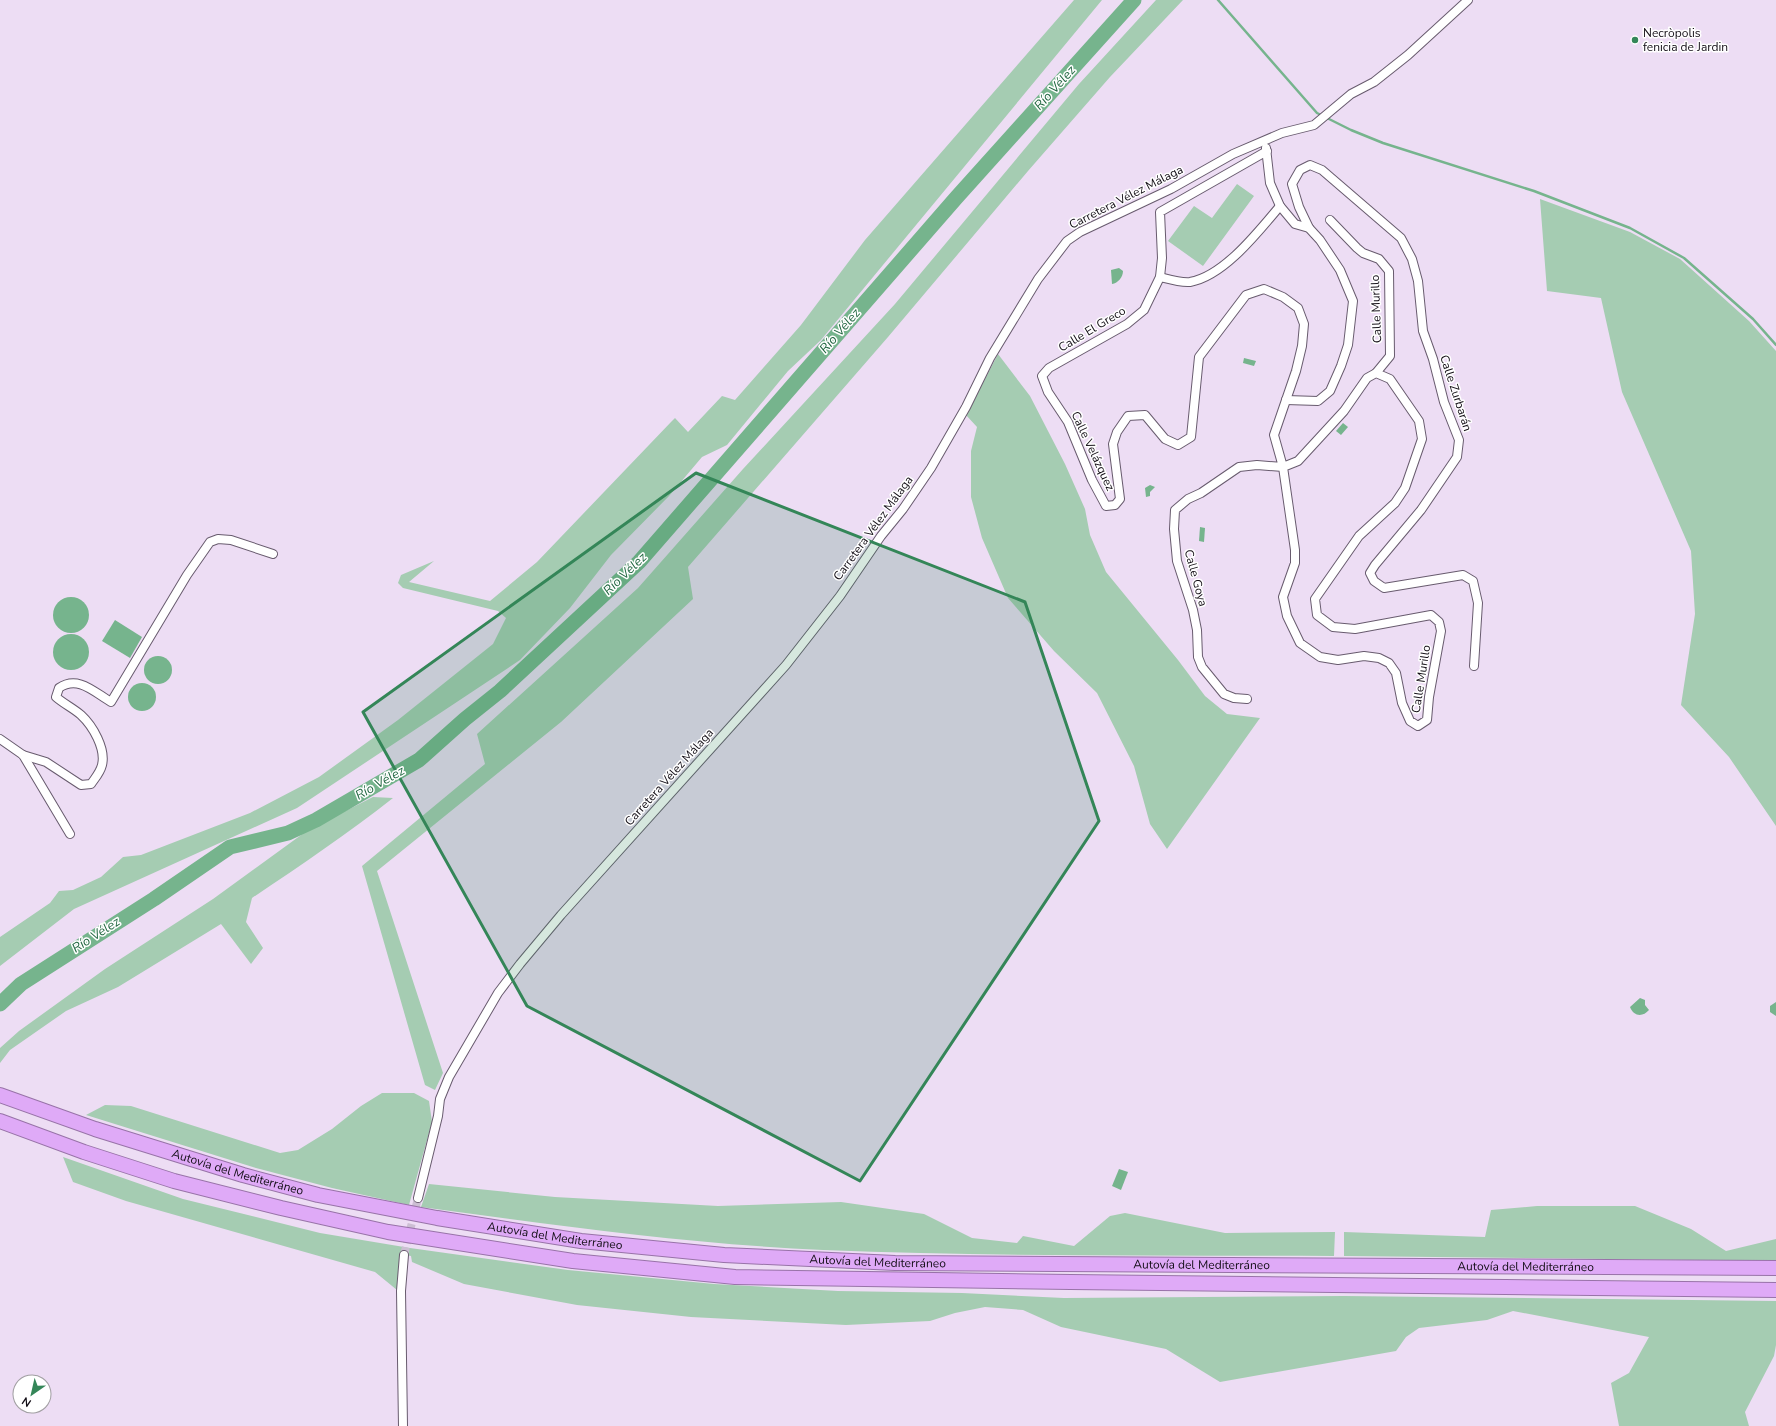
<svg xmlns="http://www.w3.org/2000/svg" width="1776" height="1426" font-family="'Nunito Sans',sans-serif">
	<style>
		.green { fill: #a5ccb2 }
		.water { fill: #76b48d }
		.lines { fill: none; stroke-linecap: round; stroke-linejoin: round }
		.stream { stroke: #76b48d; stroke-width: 2.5 }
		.river { stroke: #76b48d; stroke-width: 15 }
		.street-tunnel { stroke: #ccbed3; stroke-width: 8; stroke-dasharray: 8 4; stroke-linecap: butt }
		.street-casing { stroke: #685b6e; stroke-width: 10 }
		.highway-casing { stroke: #9873a8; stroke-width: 16 }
		.street { stroke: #fff; stroke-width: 8 }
		.highway { stroke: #dfaaf7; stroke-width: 14 }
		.marked { fill: #348658; fill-opacity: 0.2; stroke: #348658; stroke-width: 3; stroke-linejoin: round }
		.poi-dot { fill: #348658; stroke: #fff; stroke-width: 1.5 }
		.labels { text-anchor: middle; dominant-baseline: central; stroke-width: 3; stroke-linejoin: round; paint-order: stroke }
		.poi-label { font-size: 12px; fill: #130e16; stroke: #fff; text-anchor: start }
		.street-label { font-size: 12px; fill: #130e16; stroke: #fff }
		.water-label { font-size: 13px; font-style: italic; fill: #216741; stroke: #fff }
	</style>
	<rect width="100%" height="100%" fill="#edddf4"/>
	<g class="green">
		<path d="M1074,0H1102L821,340L788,371L727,445L702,457L669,496L611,555L570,608L520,660L297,808L74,909L0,966V937L50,903L59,891L73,890L101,877L123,857L141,855L250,813L319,777L398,720L493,644L506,618L498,611L403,588L398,583L401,575L434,561L409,582L490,601L537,562L671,422L675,418L688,432L722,396L735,400L801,325L865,240Z"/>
		<path d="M1156,0H1183L1110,77L1028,171L888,337L688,567L693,599L561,722L377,871L443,1073L435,1090L425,1085L362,866L485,764L477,734L638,588L743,469L895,304L1079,84Z"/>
		<path d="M1237,184L1254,196L1203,266L1168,241L1194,206L1212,218Z"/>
		<path d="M1540,199L1630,232L1680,259L1749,321L1776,351V826L1729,757L1681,705L1695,614L1691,551L1622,392L1601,298L1547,291Z"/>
		<path d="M998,354L1030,396L1065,464L1085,509L1090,535L1106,572L1178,660L1205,696L1227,714L1260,718L1167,849L1150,824L1134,766L1097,693L1054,651L1008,598L982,538L971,497V451L977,427L966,415Z"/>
		<path d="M373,797L393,798C347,834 300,866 252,898L246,922L263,948L251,964L221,924L118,987L66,1011L10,1050L0,1063V1048L19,1031L105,969L213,899L308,830Z"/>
		<path d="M382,1093H414L429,1101L432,1122L409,1205L332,1188L256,1168L86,1115L105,1105L131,1106L280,1153L298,1150L332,1129L361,1106Z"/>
		<path d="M63,1157L183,1199L320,1233L410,1248L568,1270L714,1284L838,1291L962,1293L1064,1298L1344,1296L1776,1301V1345L1774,1356L1745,1412L1749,1426H1619L1611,1383L1629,1373L1649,1337L1513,1311L1487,1320L1419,1328L1406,1337L1396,1351L1220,1382L1166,1349L1061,1327L1023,1310L985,1307L955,1313L930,1321L846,1325L691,1317L577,1305L464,1284L412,1262L411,1256L400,1254L397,1290L375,1272L126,1201L73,1182Z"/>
		<path d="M429,1184L555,1197L718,1206L841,1202L924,1214L972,1238L1017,1243L1023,1236L1074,1246L1110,1216L1125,1213L1225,1233L1335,1232L1334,1256C1164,1255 993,1257 823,1250C689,1244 555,1225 421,1207Z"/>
		<path d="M1537,1206H1635L1691,1229L1726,1251L1776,1239V1261L1344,1256V1232L1485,1237L1491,1210Z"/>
	</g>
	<g class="water">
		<path d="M1119,268L1123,271C1123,277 1118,283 1112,284L1111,270Z"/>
		<path d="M1244,358L1256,361L1254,366L1243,363Z"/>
		<path d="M1343,423L1348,427L1341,435L1336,431Z"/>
		<path d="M1150,485L1155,487L1150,492V496L1146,497L1145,488Z"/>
		<path d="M1200,527L1205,528L1204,542L1199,541Z"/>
		<circle cx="71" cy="615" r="18"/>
		<path d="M115,620L142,637L130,658L102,641Z"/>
		<circle cx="71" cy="652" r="18"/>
		<circle cx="158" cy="670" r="14"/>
		<circle cx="142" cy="697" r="14"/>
		<path d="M1640,998L1645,1000V1005L1649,1010C1643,1017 1634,1017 1630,1007Z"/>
		<path d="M1776,1002V1016L1770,1012V1006Z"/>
		<path d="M1119,1169L1128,1172L1121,1190L1112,1186Z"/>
	</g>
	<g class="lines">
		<path class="stream" d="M1218,0L1317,113L1351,130L1383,143L1534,191L1630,228L1684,258L1753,319L1776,345"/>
		<path class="river" d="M0,1004L21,984L154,899L230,847L288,833L316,820L419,760L465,719L500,691L639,562L956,198L1134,0"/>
		<path class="street-tunnel" d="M404,1255L418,1198"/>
		<g class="street-casing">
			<g id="street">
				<path d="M1266,148L1270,183L1280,206L1295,224L1309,228L1320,240L1340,270L1353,301L1348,345L1341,366L1330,391L1318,401L1286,400"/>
				<path d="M1330,220L1357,248L1363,253L1379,259L1389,271L1390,356L1376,373"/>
				<path d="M1309,228L1299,207L1292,184L1300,170L1310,165L1322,170L1401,238L1412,259L1418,281L1423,331L1433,359L1444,402L1459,440L1457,457L1421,510L1375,565L1370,573L1374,581L1384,588L1463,575L1473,581L1478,603L1474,666"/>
				<path d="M1160,277C1168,279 1181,283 1190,282C1224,276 1258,232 1280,206"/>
				<path d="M1247,699L1234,698L1224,694L1202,667L1198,657L1197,630L1193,610L1177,561L1174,529L1175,510L1188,499L1201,493L1239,467L1257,465L1283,467L1298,461L1344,411L1367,378L1376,373L1390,379L1419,421L1422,439L1405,488L1395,503L1359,536L1315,599L1317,615L1333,627L1355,629L1431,615L1439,622L1441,631L1429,697L1427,720L1418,726L1410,721L1402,703L1396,673L1389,663L1379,658L1364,656L1338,660L1320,657L1300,643L1287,616L1283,597L1295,563V550L1283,467L1274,435L1296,371L1302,346L1304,324L1298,308L1283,297L1264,289L1246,295L1199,357L1191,437L1178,445L1165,439L1145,415L1128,416L1117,432L1113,444L1120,499L1115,505L1106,506L1092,480L1068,422L1048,392L1042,376L1049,368L1127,324L1144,310L1160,277L1162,258L1160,212L1267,151"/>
				<path d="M0,739L23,755L70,834"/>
				<path d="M23,755L46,762L81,785L91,784C95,778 100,773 102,765C106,749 93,726 81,715C73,708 64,704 56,697L59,688C78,675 94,692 111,702L187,575L210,542L218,539L231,540L273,554"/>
				<path d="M418,1198L438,1116L440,1099L449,1077L498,993L520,964L561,915L786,665L840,596L881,536L903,509L931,468L966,407L990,358L1038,279L1067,241L1080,232L1171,189L1233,154L1282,133L1314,125L1351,94L1374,82L1408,55L1468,0"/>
				<path d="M403,1426L401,1291L404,1255"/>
			</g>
		</g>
		<g class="highway-casing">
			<g id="highway">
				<path id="s1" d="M0,1095L95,1129L243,1175L318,1195L437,1218L581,1241L724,1255L895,1263L1776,1268"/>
				<path d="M0,1121L84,1152L174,1181L281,1208L388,1232L573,1261L735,1277L1071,1282L1776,1290"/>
			</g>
		</g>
		<use href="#street" class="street"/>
		<use href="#highway" class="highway"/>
	</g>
	<path class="marked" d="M696,473L1025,602L1099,821L860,1181L527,1006L363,712Z"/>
	<circle class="poi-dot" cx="1635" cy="40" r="4"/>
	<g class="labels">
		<g class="poi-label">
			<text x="1643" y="33">Necròpolis<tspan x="1643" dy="14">fenicia de Jardin</tspan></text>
		</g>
		<g class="street-label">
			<text transform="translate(1126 197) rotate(-27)">Carretera Vélez Málaga</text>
			<text transform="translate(1376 309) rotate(-92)">Calle Murillo</text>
			<text transform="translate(1092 329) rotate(-31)">Calle El Greco</text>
			<text transform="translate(1456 393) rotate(72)">Calle Zurbarán</text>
			<text transform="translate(1093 451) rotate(65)">Calle Velázquez</text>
			<text transform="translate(873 528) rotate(-54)">Carretera Vélez Málaga</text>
			<text transform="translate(1196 578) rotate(75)">Calle Goya</text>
			<text transform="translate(1421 679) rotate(-81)">Calle Murillo</text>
			<text transform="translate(669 777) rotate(-48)">Carretera Vélez Málaga</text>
			<text stroke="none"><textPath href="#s1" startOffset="250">Autovía del Mediterráneo</textPath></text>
			<text stroke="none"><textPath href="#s1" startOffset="574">Autovía del Mediterráneo</textPath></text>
			<text stroke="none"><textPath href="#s1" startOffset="898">Autovía del Mediterráneo</textPath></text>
			<text stroke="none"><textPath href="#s1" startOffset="1222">Autovía del Mediterráneo</textPath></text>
			<text stroke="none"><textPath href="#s1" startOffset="1546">Autovía del Mediterráneo</textPath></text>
		</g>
		<g class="water-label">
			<text transform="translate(1055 88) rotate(-48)">Río Vélez</text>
			<text transform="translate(840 331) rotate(-49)">Río Vélez</text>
			<text transform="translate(625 574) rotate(-44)">Río Vélez</text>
			<text transform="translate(380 783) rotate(-30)">Río Vélez</text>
			<text transform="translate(96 935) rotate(-33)">Río Vélez</text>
		</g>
	</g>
	<g transform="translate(32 1394) rotate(214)"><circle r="19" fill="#ffffff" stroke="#a19fa2"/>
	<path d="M0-3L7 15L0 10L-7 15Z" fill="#348658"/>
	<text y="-6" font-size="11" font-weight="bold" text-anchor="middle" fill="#130e16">N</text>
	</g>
</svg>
